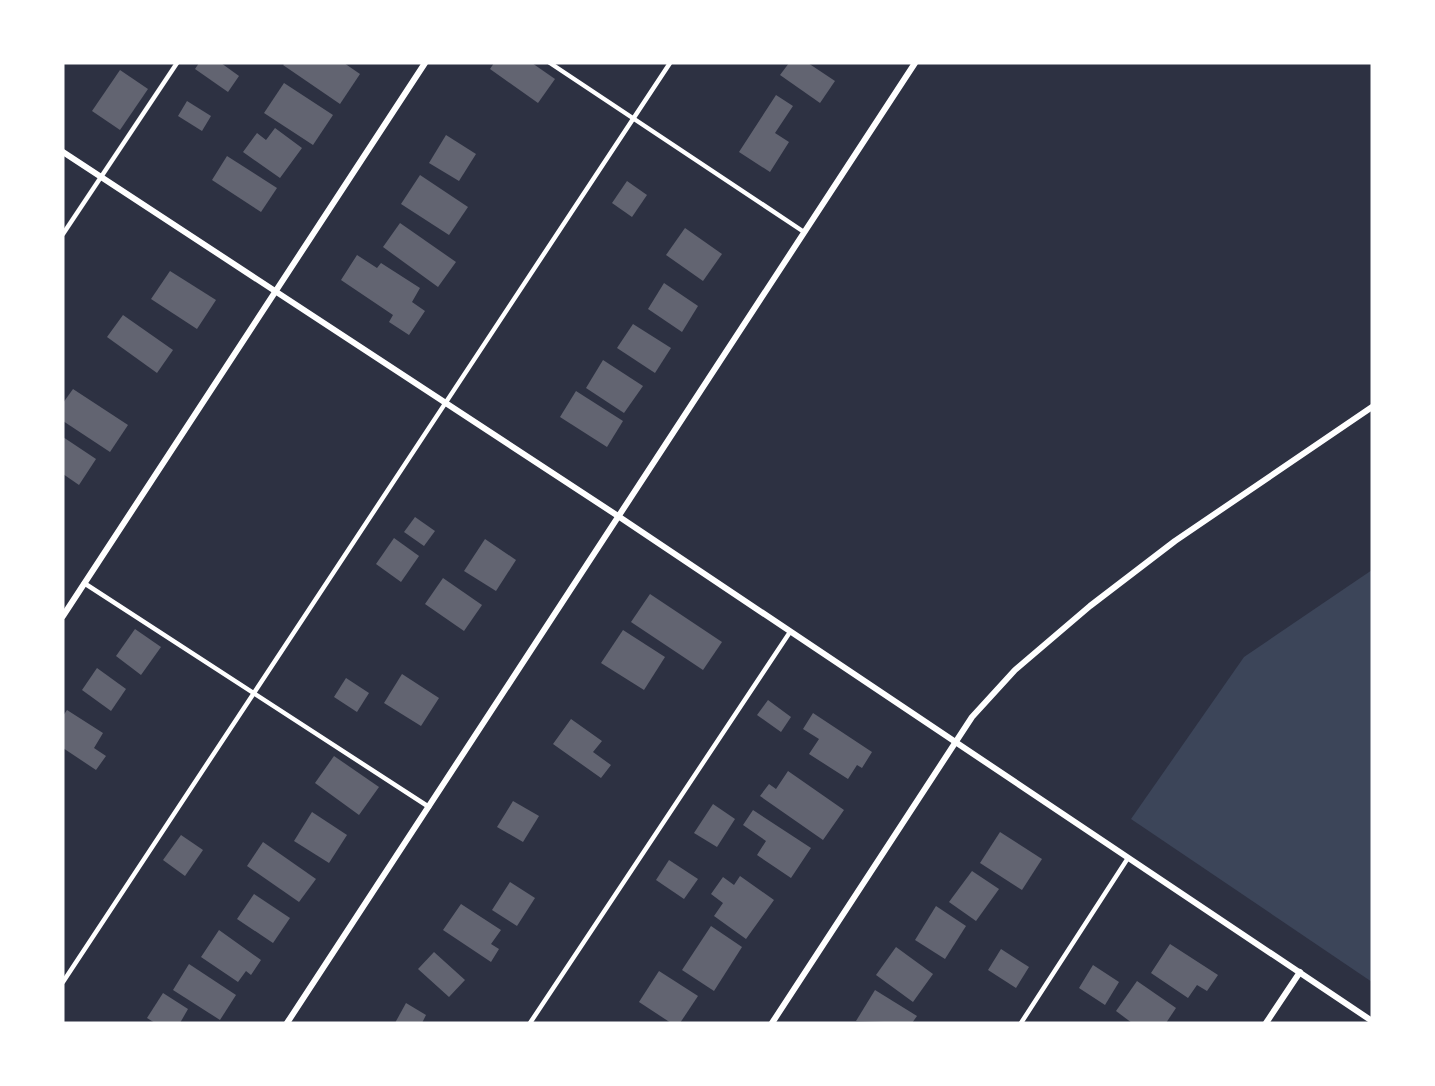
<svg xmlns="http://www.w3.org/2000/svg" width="1435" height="1086" font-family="Raleway,sans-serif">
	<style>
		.green { fill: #3c4559 }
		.building { fill: #626471 }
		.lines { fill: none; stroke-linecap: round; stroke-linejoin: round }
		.service { stroke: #fff; stroke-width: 4.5 }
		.minor { stroke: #fff; stroke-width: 6 }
	</style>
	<rect width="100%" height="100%" fill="#2d3142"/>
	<path class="green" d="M1372,570V982L1131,819L1244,657Z"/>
	<g class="building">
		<path d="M199,63H221L239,76L228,92L195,69Z"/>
		<path d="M285,63H344L360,74L340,104L283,65Z"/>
		<path d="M494,63H532L555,79L538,103L490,69Z"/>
		<path d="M789,63H808L835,81L820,103L780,75Z"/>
		<path d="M120,70L148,89L120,130L92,111Z"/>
		<path d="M284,83L333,115L313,145L264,113Z"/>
		<path d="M776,95L793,106L775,133L789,142L770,172L739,152Z"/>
		<path d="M187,101L211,116L202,131L178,116Z"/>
		<path d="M275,128L302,148L280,178L243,152L257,133L266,140Z"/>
		<path d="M446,135L476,154L459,181L429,163Z"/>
		<path d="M227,156L277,188L261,212L212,180Z"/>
		<path d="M420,175L468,207L449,235L401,204Z"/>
		<path d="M627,181L647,195L632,217L612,203Z"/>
		<path d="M400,223L456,262L438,287L383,247Z"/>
		<path d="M685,228L722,254L703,281L666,255Z"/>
		<path d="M357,255L377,268L381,263L420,288L412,302L425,311L409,335L389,322L393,315L341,280Z"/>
		<path d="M170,271L216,300L197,329L151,299Z"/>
		<path d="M664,283L698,306L682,332L648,309Z"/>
		<path d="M123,315L173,350L157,373L107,337Z"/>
		<path d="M633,324L671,348L655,373L617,348Z"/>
		<path d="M603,360L643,386L624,413L586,388Z"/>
		<path d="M73,389L128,425L110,452L63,421V403Z"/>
		<path d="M576,391L623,421L607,447L560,417Z"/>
		<path d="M63,437L96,459L79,485L63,474Z"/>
		<path d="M415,517L435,531L424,546L404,532Z"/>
		<path d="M394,538L419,556L401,582L376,564Z"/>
		<path d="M485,539L516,560L496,591L464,571Z"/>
		<path d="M443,578L482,605L464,631L425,604Z"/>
		<path d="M650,594L722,642L703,670L631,622Z"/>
		<path d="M135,629L161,647L141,675L116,656Z"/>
		<path d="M623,630L665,657L644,690L601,663Z"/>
		<path d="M97,668L126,689L111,711L82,690Z"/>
		<path d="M402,674L439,698L421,726L384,703Z"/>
		<path d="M346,678L369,693L357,712L334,697Z"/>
		<path d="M768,700L791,717L781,732L757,715Z"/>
		<path d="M67,710L103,733L94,748L106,756L96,770L63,748V716Z"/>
		<path d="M813,713L872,752L862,768L857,765L848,779L809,754L819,739L803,729Z"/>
		<path d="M571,719L602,741L593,752L611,765L601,778L553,744Z"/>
		<path d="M334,756L379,787L359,815L315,783Z"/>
		<path d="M788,771L844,810L823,840L760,796L769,784L776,789Z"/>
		<path d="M513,801L539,816L523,842L497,827Z"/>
		<path d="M713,804L735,819L717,847L694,833Z"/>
		<path d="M753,810L811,848L791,878L757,855L766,841L743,825Z"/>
		<path d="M312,812L347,835L329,863L294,841Z"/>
		<path d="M1000,832L1042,859L1022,890L980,863Z"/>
		<path d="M181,835L203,850L185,876L163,860Z"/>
		<path d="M263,842L316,879L299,902L247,866Z"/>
		<path d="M669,860L698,879L684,899L656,880Z"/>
		<path d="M972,871L999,889L976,921L949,902Z"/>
		<path d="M740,876L774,900L746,939L714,916L723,903L711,894L723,877L734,885Z"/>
		<path d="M510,882L535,898L517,926L492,910Z"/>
		<path d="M254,894L290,918L273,943L237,919Z"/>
		<path d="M461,904L501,930L491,944L499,949L491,962L443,930Z"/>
		<path d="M936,906L966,926L945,959L915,940Z"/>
		<path d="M711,926L742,947L714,991L682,970Z"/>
		<path d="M219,930L261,960L251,975L246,971L238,982L201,957Z"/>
		<path d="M1170,944L1218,975L1207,991L1197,985L1188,998L1151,973Z"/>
		<path d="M896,947L933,974L913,1002L876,975Z"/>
		<path d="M1001,949L1029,967L1016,988L988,970Z"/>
		<path d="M434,952L465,980L449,997L418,969Z"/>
		<path d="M189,964L236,995L220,1020L173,990Z"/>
		<path d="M1093,965L1119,982L1105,1005L1079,988Z"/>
		<path d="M659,971L698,996L680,1023H671L639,1002Z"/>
		<path d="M1137,981L1176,1008L1166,1023H1132L1116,1011Z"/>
		<path d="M875,990L917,1016L912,1023L856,1021Z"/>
		<path d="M163,993L188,1009L180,1023H155L147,1018Z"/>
		<path d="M406,1003L426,1015L422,1023H395Z"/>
	</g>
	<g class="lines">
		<g class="service">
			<path d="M550,63L804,232"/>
			<path d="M63,234L177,63"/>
			<path d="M84,583L429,807"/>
			<path d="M63,982L670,63"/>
			<path d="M530,1023L790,632"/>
			<path d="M1021,1023L1128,858"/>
		</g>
		<g class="minor">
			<path d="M63,152L618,516L1372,1021"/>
			<path d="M63,616L425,63"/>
			<path d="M287,1023L915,63"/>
			<path d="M772,1023L972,717L1015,670L1090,606L1175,541L1372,407"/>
			<path d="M1266,1023L1300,972"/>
		</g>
	</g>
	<rect width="1435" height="1086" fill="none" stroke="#ffffff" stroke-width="129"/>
</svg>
